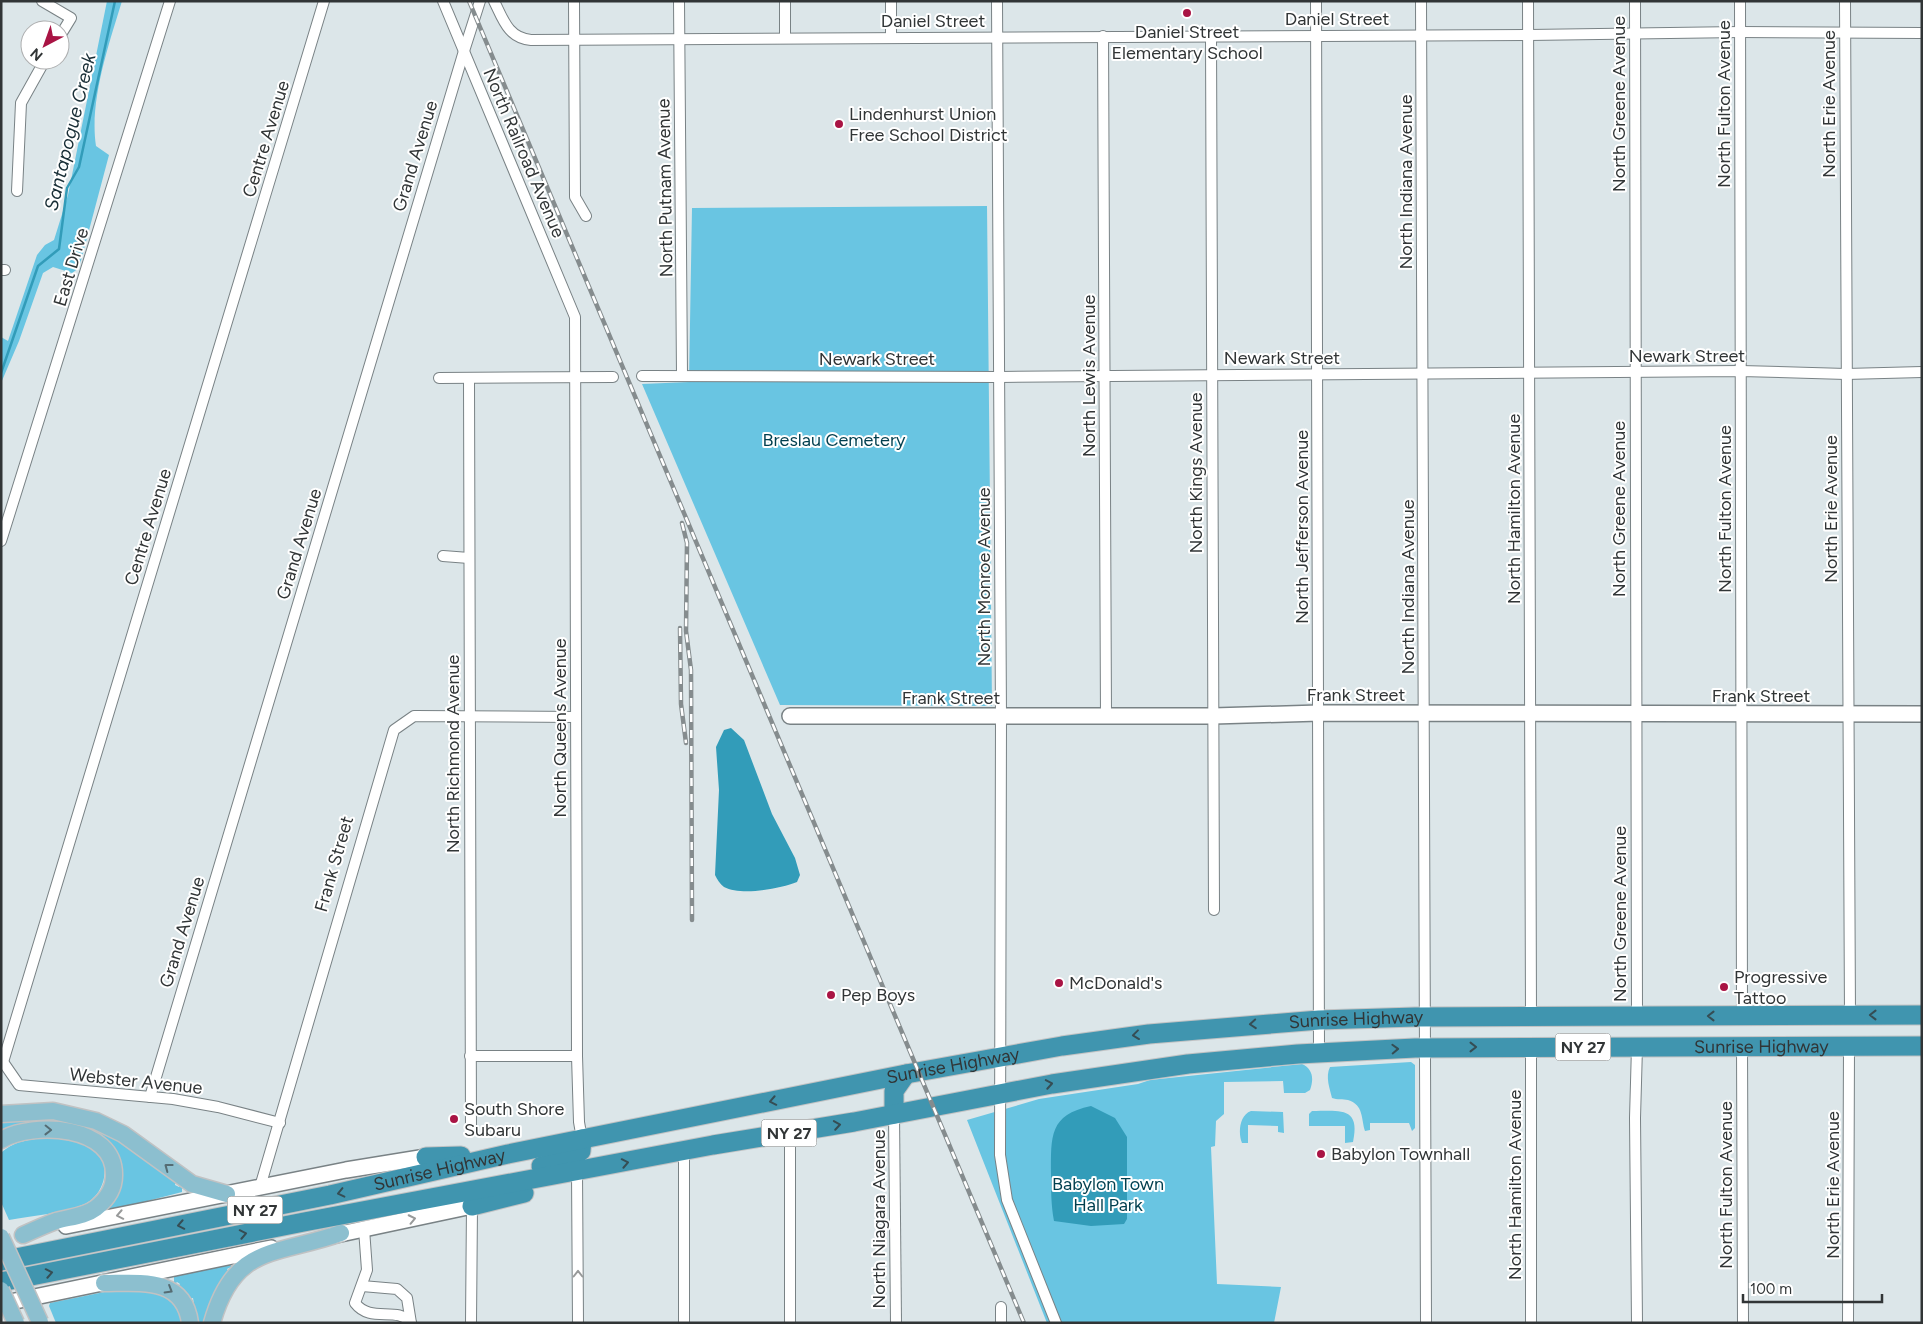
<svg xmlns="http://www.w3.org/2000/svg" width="1923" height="1324" font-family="Figtree,sans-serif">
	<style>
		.green { fill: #69c5e2 }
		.water { fill: #329cb9 }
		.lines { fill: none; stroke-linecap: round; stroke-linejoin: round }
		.stream { stroke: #329cb9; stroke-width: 2.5 }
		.street-casing { stroke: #798285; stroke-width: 12 }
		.secondary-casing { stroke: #798285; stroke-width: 18 }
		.primary-casing { stroke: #c1c2c3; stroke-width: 19 }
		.highway-casing { stroke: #c1c2c3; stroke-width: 21 }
		.street { stroke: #fff; stroke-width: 10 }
		.secondary { stroke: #fff; stroke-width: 15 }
		.primary { stroke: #8cbfcf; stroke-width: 16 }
		.highway { stroke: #4095af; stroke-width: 19 }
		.rail-casing { stroke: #858c8e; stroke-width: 4.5 }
		.rail { stroke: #fff; stroke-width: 2.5; stroke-dasharray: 8; stroke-linecap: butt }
		.primary-bridge-casing { stroke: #c1c2c3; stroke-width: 19; stroke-linecap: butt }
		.primary-bridge { stroke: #8cbfcf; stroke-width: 16 }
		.oneway { stroke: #354d54 }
		.oneway2 { stroke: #556c73 }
		.oneway3 { stroke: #989a9a }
		.poi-dot { fill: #a91444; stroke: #fff; stroke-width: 2 }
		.labels { text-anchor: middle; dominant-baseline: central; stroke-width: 4; stroke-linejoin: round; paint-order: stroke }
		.shield { fill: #fff; stroke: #6f7272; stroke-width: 1 }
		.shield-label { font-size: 16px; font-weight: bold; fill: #313536 }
		.street-label { font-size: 18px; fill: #313536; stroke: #fff }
		.poi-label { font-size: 18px; fill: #313536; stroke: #fff; text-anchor: start }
		.park-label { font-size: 18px; fill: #003f4f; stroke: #fff }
		.water-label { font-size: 19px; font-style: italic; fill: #182e36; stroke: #fff }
	</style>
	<rect width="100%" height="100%" fill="#dce6e9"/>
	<g class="green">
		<path d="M107,1H122C109,44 89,101 96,146L109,155L79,268L72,273L53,267L43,273L19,341L1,383V337L8,341L37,255L45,245L54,240L68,195Z"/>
		<path d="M987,206L992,706L780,705L642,384L689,382L692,208Z"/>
		<path d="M1411,1062L1415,1065V1128L1412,1131L1409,1123H1370V1130L1365,1131C1361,1119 1364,1105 1348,1100C1343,1099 1337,1100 1332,1098C1330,1089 1325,1077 1330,1067Z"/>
		<path d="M1302,1064C1313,1069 1314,1079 1310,1090L1305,1093H1284L1283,1081L1224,1082V1114L1216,1121L1215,1146L1211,1147L1217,1284L1281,1287L1274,1323H1047L967,1120L1039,1099L1138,1084L1150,1080Z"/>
		<path d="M1251,1111L1283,1112L1284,1133L1278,1132V1126L1248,1125V1143H1242C1238,1134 1239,1115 1251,1111Z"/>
		<path d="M1312,1111C1339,1111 1361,1106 1353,1142L1345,1143V1126H1309V1114Z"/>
		<path d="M46,1116L96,1125L176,1180L175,1185L179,1187L182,1183V1192L105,1212L104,1207L107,1204L106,1140L1,1133V1119Z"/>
		<path d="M54,1138C68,1141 87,1141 97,1152C112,1169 103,1195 85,1204C64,1213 32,1216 9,1220L1,1202V1153C16,1139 34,1139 54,1138Z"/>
		<path d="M230,1262L231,1267L227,1269L229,1272L206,1323H197L193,1298L188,1299L178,1287L180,1284L177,1282L174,1285V1276Z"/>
		<path d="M139,1285L171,1295L185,1323H56L49,1306L50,1303Z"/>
	</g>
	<g class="water">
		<path d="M731,728L744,740L772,814L795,858L800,875L797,882C779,889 741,896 724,887C720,884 717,879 715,875L719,790L716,747L724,730Z"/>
		<path d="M1091,1106L1115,1118L1127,1137V1219L1124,1224L1091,1226L1054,1221C1051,1205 1051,1189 1051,1174C1051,1136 1049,1115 1091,1106Z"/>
	</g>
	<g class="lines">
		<path class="stream" d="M1,373L38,266L59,249L67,188L79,167L115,1"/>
		<g class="street-casing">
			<g id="street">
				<path d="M42,1L71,18L60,36"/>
				<path d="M443,1L575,317L577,1056L579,1122L582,1139"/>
				<path d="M494,1C503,19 508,38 531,40L1529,35L1740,32L1922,33"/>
				<path d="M574,1L575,197L586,216"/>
				<path d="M679,1L682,375"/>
				<path d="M785,1V38"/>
				<path d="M891,1V37"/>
				<path d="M997,1L1001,717L1000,1155L1007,1200L1056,1323"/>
				<path d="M1316,1L1319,1053"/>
				<path d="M1421,1L1426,1323"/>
				<path d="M1528,1L1531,1017"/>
				<path d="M1635,1L1637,1017"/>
				<path d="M1740,1L1742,1016"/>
				<path d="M1845,1L1850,1016"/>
				<path d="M1103,36L1106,715"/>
				<path d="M1211,36L1214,910"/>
				<path d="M17,191L21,103L45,60"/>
				<path d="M1,270H5"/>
				<path d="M642,376L1000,377L1741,371L1846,374L1922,372"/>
				<path d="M439,378L613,377"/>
				<path d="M469,379L471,1130"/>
				<path d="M1,541L170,1"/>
				<path d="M443,556L469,558"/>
				<path d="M1742,1046L1743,1323"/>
				<path d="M1531,1047V1323"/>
				<path d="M470,1056H577"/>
				<path d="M1,1059L19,1085L173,1099L218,1107L280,1123"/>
				<path d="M3,1062L324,1"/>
				<path d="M150,1097L464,51L480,1"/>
				<path d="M894,1114L896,1323"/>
				<path d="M790,1133V1323"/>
				<path d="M684,1150V1323"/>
				<path d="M577,1172L578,1323"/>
				<path d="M260,1187L394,730L414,716L576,717"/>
				<path d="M364,1229L367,1270L355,1303C371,1324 397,1305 411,1323"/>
				<path d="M362,1286L397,1289L407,1298L411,1323"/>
				<path d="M471,1323L472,1206"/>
				<path d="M1001,1323V1307"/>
				<path d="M1637,1323L1635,1118L1637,1047"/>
				<path d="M1848,1323L1849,1046"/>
			</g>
		</g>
		<g class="secondary-casing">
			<g id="secondary">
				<path d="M790,716H1213L1319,713L1922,714"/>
				<path d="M66,1226L346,1170L426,1157"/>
				<path d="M331,1236L472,1206"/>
				<path d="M1,1304L271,1248"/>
			</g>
		</g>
		<g class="primary-casing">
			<g id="primary">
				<path d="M1,1114L53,1111L96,1121L123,1134L192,1184L227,1194"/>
				<path d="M1,1140C33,1121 116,1125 114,1176C114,1189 106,1200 96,1208C84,1217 69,1217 56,1221C45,1225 34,1230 23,1235"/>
				<path d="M104,1283C138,1283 184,1276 190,1323"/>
				<path d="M212,1323C234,1244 276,1256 341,1233"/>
			</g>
		</g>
		<g class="highway-casing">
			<g id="highway">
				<path d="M894,1114V1091L906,1074"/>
				<path d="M426,1157L461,1156"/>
				<path d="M541,1166L569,1160L581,1151L582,1139"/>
				<path d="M472,1206L524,1193"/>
				<path id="s1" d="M1,1261L330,1195L508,1154L906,1074L1062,1046L1149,1034L1319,1020L1415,1017L1922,1015"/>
				<path id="s2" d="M1,1282L304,1222L713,1145L854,1122L1052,1084L1188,1064L1298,1054L1415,1048L1922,1046"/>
			</g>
		</g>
		<use href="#street" class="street"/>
		<use href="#secondary" class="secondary"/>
		<use href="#primary" class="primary"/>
		<use href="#highway" class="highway"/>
		<g class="rail-casing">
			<g id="rail">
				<path d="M469,1L1024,1323"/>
				<path d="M682,523L687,543L686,631L691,670L692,920"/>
				<path d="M680,628L681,704L686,743"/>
			</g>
		</g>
		<use href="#rail" class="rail"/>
		<g class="primary-bridge-casing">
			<g id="primary-bridge">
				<path d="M1,1237L40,1322"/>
				<path d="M1,1290L16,1323"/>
			</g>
		</g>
		<use href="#primary-bridge" class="primary-bridge"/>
	</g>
	<defs><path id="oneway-chevron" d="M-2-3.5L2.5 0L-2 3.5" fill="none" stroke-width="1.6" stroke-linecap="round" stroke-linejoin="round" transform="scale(1.25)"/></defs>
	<g class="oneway">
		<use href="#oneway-chevron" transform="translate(1873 1015) rotate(180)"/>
		<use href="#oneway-chevron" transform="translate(1711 1016) rotate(180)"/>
		<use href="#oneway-chevron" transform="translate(1253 1024) rotate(176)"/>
		<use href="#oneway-chevron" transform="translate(1136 1035) rotate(173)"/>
		<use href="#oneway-chevron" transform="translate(1473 1047)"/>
		<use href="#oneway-chevron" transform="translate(1395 1049) rotate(-2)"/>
		<use href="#oneway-chevron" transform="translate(1049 1084) rotate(-10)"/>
		<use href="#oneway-chevron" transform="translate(773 1101) rotate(169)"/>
		<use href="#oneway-chevron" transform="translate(837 1125) rotate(-9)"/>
		<use href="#oneway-chevron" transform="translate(625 1163) rotate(-11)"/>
		<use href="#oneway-chevron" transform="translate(341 1193) rotate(167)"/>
		<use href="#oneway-chevron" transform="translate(181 1225) rotate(169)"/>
		<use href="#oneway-chevron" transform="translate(243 1234) rotate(-11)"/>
		<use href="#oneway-chevron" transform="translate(49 1273) rotate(-11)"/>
	</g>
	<g class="oneway2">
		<use href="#oneway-chevron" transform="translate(48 1130) rotate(1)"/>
		<use href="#oneway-chevron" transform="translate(168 1167) rotate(-143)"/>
		<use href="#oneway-chevron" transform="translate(169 1290) rotate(31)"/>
	</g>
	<g class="oneway3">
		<use href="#oneway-chevron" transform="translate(120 1215) rotate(169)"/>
		<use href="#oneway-chevron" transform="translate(412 1219) rotate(-12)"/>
		<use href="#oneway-chevron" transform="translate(578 1274) rotate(-90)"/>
	</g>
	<g class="poi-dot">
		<circle cx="1187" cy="13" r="5"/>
		<circle cx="839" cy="124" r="5"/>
		<circle cx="1059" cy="983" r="5"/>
		<circle cx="1724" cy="987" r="5"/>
		<circle cx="831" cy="995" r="5"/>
		<circle cx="454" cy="1119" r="5"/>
		<circle cx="1321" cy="1154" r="5"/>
	</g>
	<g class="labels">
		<g class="shield">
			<rect x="1555.5" y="1033.5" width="55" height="27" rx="4"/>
			<rect x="761.5" y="1119.5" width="55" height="27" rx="4"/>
			<rect x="227.5" y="1196.5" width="55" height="27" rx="4"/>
		</g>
		<g class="shield-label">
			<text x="1583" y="1047">NY 27</text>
			<text x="789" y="1133">NY 27</text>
			<text x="255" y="1210">NY 27</text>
		</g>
		<g class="street-label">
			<text x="1337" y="19">Daniel Street</text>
			<text x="933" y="21">Daniel Street</text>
			<text transform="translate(1619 104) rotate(-90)">North Greene Avenue</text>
			<text transform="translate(1724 104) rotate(-90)">North Fulton Avenue</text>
			<text transform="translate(1829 104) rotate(-90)">North Erie Avenue</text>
			<text transform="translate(266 139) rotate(-73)">Centre Avenue</text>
			<text transform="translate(524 153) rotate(67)">North Railroad Avenue</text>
			<text transform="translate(415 156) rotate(-73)">Grand Avenue</text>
			<text transform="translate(1406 182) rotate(-90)">North Indiana Avenue</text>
			<text transform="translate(665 188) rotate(-91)">North Putnam Avenue</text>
			<text transform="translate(71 267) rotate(-73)">East Drive</text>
			<text x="1687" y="356">Newark Street</text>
			<text x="1282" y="358">Newark Street</text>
			<text x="877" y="359">Newark Street</text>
			<text transform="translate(1089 376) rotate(-90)">North Lewis Avenue</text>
			<text transform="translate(1196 473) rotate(-90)">North Kings Avenue</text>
			<text transform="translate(1514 509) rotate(-90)">North Hamilton Avenue</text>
			<text transform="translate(1619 509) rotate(-90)">North Greene Avenue</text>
			<text transform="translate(1725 509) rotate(-90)">North Fulton Avenue</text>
			<text transform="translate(1831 509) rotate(-90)">North Erie Avenue</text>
			<text transform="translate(148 527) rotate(-73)">Centre Avenue</text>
			<text transform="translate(1302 527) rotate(-90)">North Jefferson Avenue</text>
			<text transform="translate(299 544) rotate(-73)">Grand Avenue</text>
			<text transform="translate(984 577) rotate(-90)">North Monroe Avenue</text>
			<text transform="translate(1408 587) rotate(-90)">North Indiana Avenue</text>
			<text x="1356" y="695">Frank Street</text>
			<text x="1761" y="696">Frank Street</text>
			<text x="951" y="698">Frank Street</text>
			<text transform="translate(560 728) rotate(-90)">North Queens Avenue</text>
			<text transform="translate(453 754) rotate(-90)">North Richmond Avenue</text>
			<text transform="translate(334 864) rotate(-74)">Frank Street</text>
			<text transform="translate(1620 914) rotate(-90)">North Greene Avenue</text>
			<text transform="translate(182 932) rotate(-73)">Grand Avenue</text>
			<text stroke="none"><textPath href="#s1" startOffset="1378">Sunrise Highway</textPath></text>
			<text stroke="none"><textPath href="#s2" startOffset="1781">Sunrise Highway</textPath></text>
			<text stroke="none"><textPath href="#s1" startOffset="972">Sunrise Highway</textPath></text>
			<text transform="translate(136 1081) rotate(6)">Webster Avenue</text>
			<text stroke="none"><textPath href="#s1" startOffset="448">Sunrise Highway</textPath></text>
			<text transform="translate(1515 1185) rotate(-90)">North Hamilton Avenue</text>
			<text transform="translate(1726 1185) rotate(-90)">North Fulton Avenue</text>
			<text transform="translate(1833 1185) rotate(-90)">North Erie Avenue</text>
			<text transform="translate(879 1219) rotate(-90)">North Niagara Avenue</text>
		</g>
		<g class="poi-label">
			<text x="1187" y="32" text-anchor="middle">Daniel Street<tspan x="1187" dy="21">Elementary School</tspan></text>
			<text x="849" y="114">Lindenhurst Union<tspan x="849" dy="21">Free School District</tspan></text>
			<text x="1734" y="977">Progressive<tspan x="1734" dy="21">Tattoo</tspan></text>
			<text x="1069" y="983">McDonald's</text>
			<text x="841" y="995">Pep Boys</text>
			<text x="464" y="1109">South Shore<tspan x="464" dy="21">Subaru</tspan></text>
			<text x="1331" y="1154">Babylon Townhall</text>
		</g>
		<g class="park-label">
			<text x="834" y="440">Breslau Cemetery</text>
			<text x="1108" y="1184">Babylon Town<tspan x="1108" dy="21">Hall Park</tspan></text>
		</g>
		<g class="water-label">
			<text transform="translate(70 132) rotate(-76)">Santapogue Creek</text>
		</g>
	</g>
	<rect width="1923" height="1324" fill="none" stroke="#313536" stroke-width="5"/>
	<g transform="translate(45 45) rotate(221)"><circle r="24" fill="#ffffff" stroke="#adaeaf"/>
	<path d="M0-4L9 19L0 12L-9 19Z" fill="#a91444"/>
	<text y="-8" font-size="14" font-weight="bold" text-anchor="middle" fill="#313536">N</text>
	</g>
	<path d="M1743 1294v8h139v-8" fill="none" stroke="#313536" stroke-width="2.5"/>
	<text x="1750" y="1294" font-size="15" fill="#313536" stroke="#ffffff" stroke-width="4" paint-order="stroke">100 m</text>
</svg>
